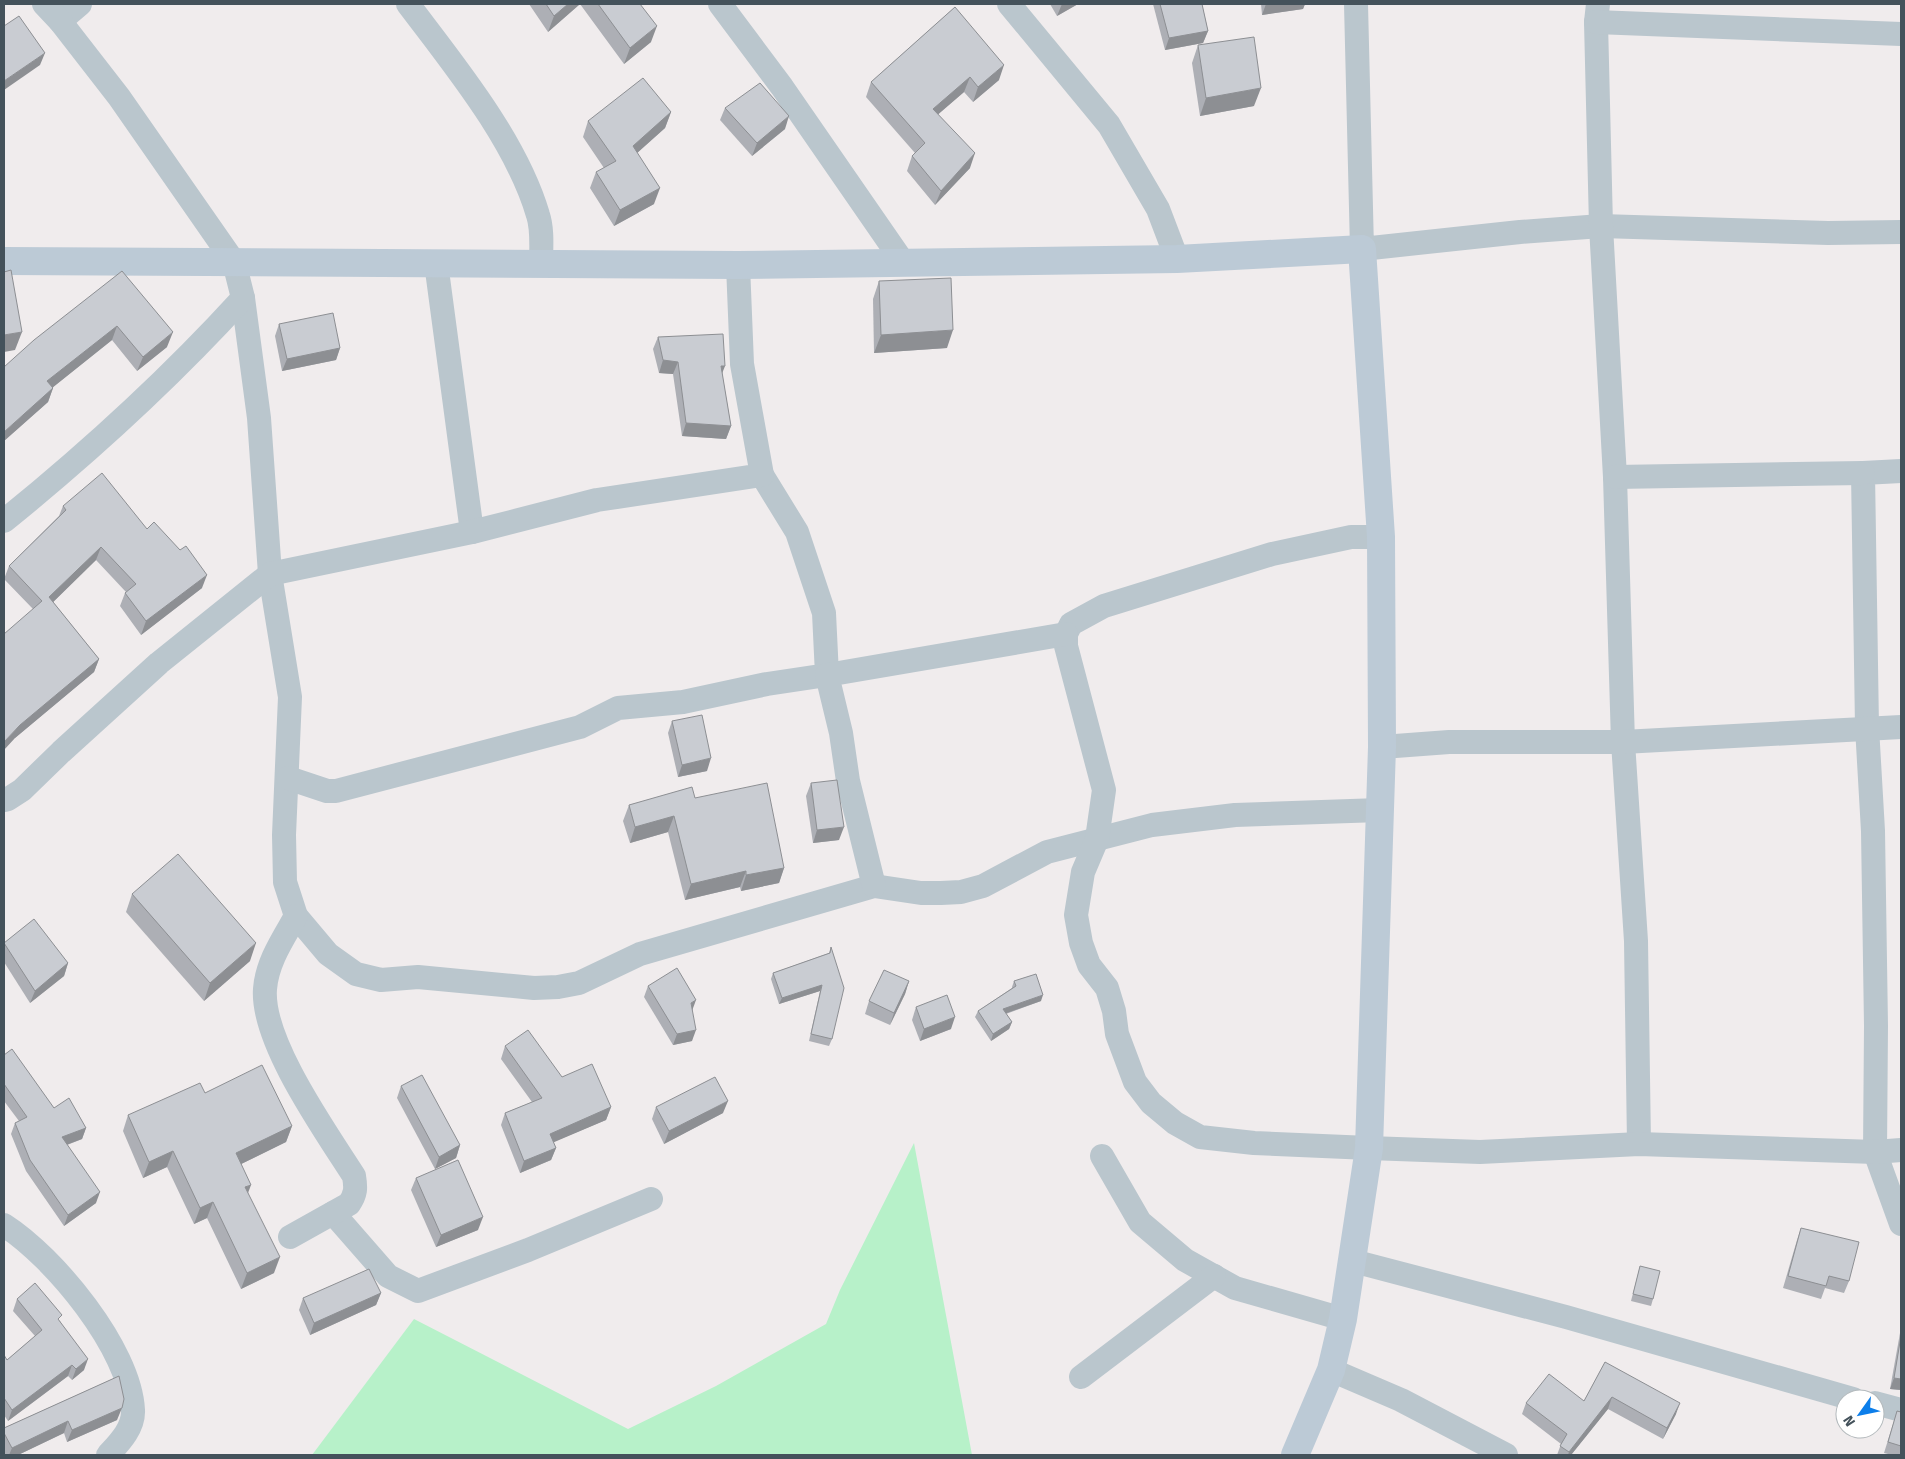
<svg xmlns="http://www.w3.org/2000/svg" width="1905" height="1459" font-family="'Fira Sans',sans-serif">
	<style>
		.green { fill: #b7f1c9 }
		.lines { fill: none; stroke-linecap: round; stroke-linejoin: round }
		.street { stroke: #bac6cd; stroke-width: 24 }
		.secondary { stroke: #bccad6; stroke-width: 28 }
		.wall { fill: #adafb5 }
		.shaded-wall { fill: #8d8f93 }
		.building { fill: #c9ccd2; stroke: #8d8f93 }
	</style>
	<rect width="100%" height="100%" fill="#f0eced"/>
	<path class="green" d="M914,1143L972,1455H312L414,1319L628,1429L716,1386L826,1324L840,1290Z"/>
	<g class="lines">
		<g class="street">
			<path d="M408,4C454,65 516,140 538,215C543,230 541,249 541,265"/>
			<path d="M720,4L782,87L903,262"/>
			<path d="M1009,4L1109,125L1158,209L1177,259"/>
			<path d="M1356,4L1362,249L1520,232L1601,226L1828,233L1901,232"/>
			<path d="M1598,4L1596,22L1601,226L1615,477L1623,742L1636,941L1639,1144"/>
			<path d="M60,21L80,4"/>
			<path d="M1596,22L1901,34"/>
			<path d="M436,263L472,532"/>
			<path d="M243,298L259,418L270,574L290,697L284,835L285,882L296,916L328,954L356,974L381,980L418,977L534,988L558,987L579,983L640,954L874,886L921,893H941L961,892L983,886L1047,852L1152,825L1235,815L1380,810"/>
			<path d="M1901,471L1863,473L1867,727L1873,831L1876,1026L1875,1152L1901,1224"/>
			<path d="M1615,477L1863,473"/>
			<path d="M4,521C88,453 170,378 243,298L234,262L119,97L60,21L44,4"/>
			<path d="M1381,537H1351L1272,554L1104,606L1071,624L1066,634V646L1104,790L1097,839L1083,872L1076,915L1081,943L1089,965L1107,988L1114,1011L1117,1034L1135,1082L1151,1103L1175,1123L1200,1137L1254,1143L1369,1148L1480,1152L1639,1144L1875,1152L1901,1150"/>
			<path d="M1382,747L1449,742H1623L1901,727"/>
			<path d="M288,778L327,791H336L580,727L618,708L683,702L767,684L827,675L824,613L797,532L762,475"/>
			<path d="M4,800L8,799L22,790L61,752L159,663L270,574L472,532L597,500L762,475L742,364L738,265"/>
			<path d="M874,886L848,781L841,733L827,675L1066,634"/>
			<path d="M1102,1156L1140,1222L1185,1260L1235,1288L1343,1319"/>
			<path d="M333,1213L388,1276L418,1291L528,1250L651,1199"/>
			<path d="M4,1225C54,1257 130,1349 133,1410C134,1428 119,1443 108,1455"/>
			<path d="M290,1237L349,1204C356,1194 356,1188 354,1176C326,1132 261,1041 265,989C267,962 283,939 296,916"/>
			<path d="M1353,1261L1566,1317L1853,1399"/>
			<path d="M1331,1370L1401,1400L1506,1455"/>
			<path d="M1081,1377L1214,1276"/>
			<path d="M1875,1403L1901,1410"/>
		</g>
		<path class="secondary" d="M4,261L738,265L1177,259L1362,249L1381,537L1382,747L1369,1148L1343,1319L1331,1370L1295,1455"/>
	</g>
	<g class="wall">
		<path d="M529,4H640L651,42L624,64L580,4L548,32Z"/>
		<path d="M1050,4H1078L1057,16Z"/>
		<path d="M1153,4H1202L1208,31L1203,43L1165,50Z"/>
		<path d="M1261,4H1305L1303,9L1262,15Z"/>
		<path d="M955,7L999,80L973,102L964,92L938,114L970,168L935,205L907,171L912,156L915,153L866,97L871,82Z"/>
		<path d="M1198,45L1254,106L1200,116L1192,63Z"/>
		<path d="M725,108L785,129L752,156L720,120Z"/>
		<path d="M671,112L665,128L637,153L654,204L614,226L590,188L596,172L604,168L583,137L588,121Z"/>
		<path d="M122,271L167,347L137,371L112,340L53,387V388L48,402L4,441Z"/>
		<path d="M879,281L947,348L874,353L873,299Z"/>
		<path d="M279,324L340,348L336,360L282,371L275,336Z"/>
		<path d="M658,337L722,373L731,426L726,439L682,436L673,374L659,373L653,349Z"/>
		<path d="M63,506L147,529L202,588L141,635L120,606L125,593L126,592L96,560L53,602L99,659L94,672L15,738L33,609L4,579L9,566L59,516Z"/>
		<path d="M672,721L707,771L678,777L668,733Z"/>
		<path d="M811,783L839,840L813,843L806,796Z"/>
		<path d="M695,798L784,868L779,883L741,891L740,887L685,900L668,832L630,843L623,821L629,805Z"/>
		<path d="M132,894L250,961L204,1001L126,912Z"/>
		<path d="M4,943L68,963L64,976L30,1003L4,962Z"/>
		<path d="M831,947L832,1039L829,1046L809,1041L820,991L779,1004L771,979L773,973L829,953Z"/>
		<path d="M909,981L905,994L890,1025L865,1014L869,1001Z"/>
		<path d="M1014,981L1041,1001L1006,1014L1012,1022L1009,1029L991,1041L975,1017L978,1011L1012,988V987Z"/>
		<path d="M648,986L692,1011V1041L673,1045L644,997Z"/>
		<path d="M916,1007L951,1029L920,1041L912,1020Z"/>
		<path d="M505,1046L562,1077L611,1107L606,1120L553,1142L556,1148L551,1160L520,1173L501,1125L505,1113L532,1102L501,1059Z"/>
		<path d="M4,1055L54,1108L86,1128L82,1139L67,1145L96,1203L64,1226L26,1171L11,1134L15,1123L19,1121L4,1101Z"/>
		<path d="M401,1086L460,1145L456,1158L435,1169L397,1098Z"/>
		<path d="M205,1093L292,1126L286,1142L241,1164L248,1193L274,1273L241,1289L207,1218L194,1224L167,1167L143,1178L123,1131L128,1115Z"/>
		<path d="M656,1107L723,1113L664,1144L652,1119Z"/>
		<path d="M416,1178L478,1230L436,1247L411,1190Z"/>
		<path d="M1801,1228L1849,1281L1844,1293L1825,1288L1821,1299L1783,1288L1797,1240Z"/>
		<path d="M1640,1266L1653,1299L1651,1306L1631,1301Z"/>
		<path d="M381,1293L376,1305L310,1335L299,1310L303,1298Z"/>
		<path d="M17,1299L60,1321L84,1370L72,1380L68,1376L8,1421L4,1415V1355L7,1360L35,1336L13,1311Z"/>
		<path d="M1901,1329V1390L1890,1389L1900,1333Z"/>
		<path d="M1605,1362L1676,1414L1663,1439L1608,1409L1571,1455H1557L1561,1444L1522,1414L1526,1403L1584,1401Z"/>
		<path d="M119,1376L117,1420L67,1442L64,1433L18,1455H4V1428Z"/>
		<path d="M1897,1411L1901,1412V1455H1892L1884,1453Z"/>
	</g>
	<g class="shaded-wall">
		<path d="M568,4H580L548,32L554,16Z"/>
		<path d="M1062,4H1078L1057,16Z"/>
		<path d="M1266,4H1305L1303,9L1262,15Z"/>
		<path d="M657,26L651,42L624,64L630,48Z"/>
		<path d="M1208,31L1203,43L1165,50L1169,38Z"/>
		<path d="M45,53L40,65L4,90V81Z"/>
		<path d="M1004,65L999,80L973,102L978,87Z"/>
		<path d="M970,77L964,92L927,124L933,109Z"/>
		<path d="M1261,88L1254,106L1200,116L1206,98Z"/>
		<path d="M671,112L665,128L627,162L633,146Z"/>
		<path d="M789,116L785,129L752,156L757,143Z"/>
		<path d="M975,153L970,168L935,205L941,191Z"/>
		<path d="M660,188L654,204L614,226L620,210Z"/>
		<path d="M117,326L112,340L42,396L47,381Z"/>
		<path d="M953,330L947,348L874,353L881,335Z"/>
		<path d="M22,332L15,350L4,352V335Z"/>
		<path d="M173,332L167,347L137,371L143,357Z"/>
		<path d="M340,348L336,360L282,371L287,359Z"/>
		<path d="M663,360L678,362L673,374L659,373Z"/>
		<path d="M721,366H725L720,379Z"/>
		<path d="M53,388L48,402L4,441V432Z"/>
		<path d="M686,423L731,426L726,439L682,436Z"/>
		<path d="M101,547L96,560L44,611L49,597Z"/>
		<path d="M207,575L202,588L141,635L146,621Z"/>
		<path d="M99,659L94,672L15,738L4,750V742L20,725Z"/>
		<path d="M711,758L707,771L678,777L682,765Z"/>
		<path d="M674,816L668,832L630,843L635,827Z"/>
		<path d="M844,827L839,840L813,843L817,830Z"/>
		<path d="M784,868L779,883L741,891L746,875Z"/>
		<path d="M746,871L740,887L685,900L691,884Z"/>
		<path d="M256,943L250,961L204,1001L210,983Z"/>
		<path d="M68,963L64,976L30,1003L35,991Z"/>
		<path d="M909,981L905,994L890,1025L894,1013Z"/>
		<path d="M822,985L820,991L779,1004L782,998Z"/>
		<path d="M1043,995L1041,1001L1001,1015L1003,1009Z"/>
		<path d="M696,1000L692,1011L691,1003Z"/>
		<path d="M955,1017L951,1029L920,1041L924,1029Z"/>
		<path d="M1012,1022L1009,1029L991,1041L993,1034Z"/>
		<path d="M696,1030L692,1041L673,1045L677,1034Z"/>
		<path d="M728,1101L723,1113L664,1144L669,1131Z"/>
		<path d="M611,1107L606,1120L545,1146L550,1134Z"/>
		<path d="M292,1126L286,1142L231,1169L236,1153Z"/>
		<path d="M86,1128L82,1139L58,1148L62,1137Z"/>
		<path d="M460,1145L456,1158L435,1169L439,1157Z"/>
		<path d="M556,1148L551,1160L520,1173L524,1161Z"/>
		<path d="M173,1151L167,1167L143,1178L149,1162Z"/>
		<path d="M251,1185L245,1201V1187Z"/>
		<path d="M100,1192L96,1203L64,1226L68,1215Z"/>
		<path d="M213,1202L207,1218L194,1224L200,1208Z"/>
		<path d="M483,1217L478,1230L436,1247L441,1235Z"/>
		<path d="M280,1257L274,1273L241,1289L247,1273Z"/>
		<path d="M381,1293L376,1305L310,1335L314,1323Z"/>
		<path d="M88,1359L84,1370L72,1380L76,1369Z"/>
		<path d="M72,1365L68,1376L8,1421L12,1410Z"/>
		<path d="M1894,1378L1901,1379V1390L1890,1389Z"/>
		<path d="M1612,1397L1608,1409L1571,1455H1568L1569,1452Z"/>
		<path d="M1680,1403L1676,1414L1663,1439L1667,1428Z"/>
		<path d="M122,1408L117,1420L67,1442L72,1430Z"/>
		<path d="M68,1421L64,1433L18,1455H9L12,1448Z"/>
	</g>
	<g class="building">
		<path d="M546,4H568L554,16Z"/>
		<path d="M598,4H640L657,26L630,48Z"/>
		<path d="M1160,4H1202L1208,31L1169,38Z"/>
		<path d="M955,7L1004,65L978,87L970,77L933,109L975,153L941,191L912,156L925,143L871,82Z"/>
		<path d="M19,16L45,53L4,81V26Z"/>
		<path d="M1254,37L1261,88L1206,98L1198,45Z"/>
		<path d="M643,78L671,112L633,146L660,188L620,210L596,172L616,161L588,121Z"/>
		<path d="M760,83L789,116L757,143L725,108Z"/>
		<path d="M11,270L22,332L4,335V272Z"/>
		<path d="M122,271L173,332L143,357L117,326L47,381L53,388L4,432V367L34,340Z"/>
		<path d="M951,278L953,330L881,335L879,281Z"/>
		<path d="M333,313L340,348L287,359L279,324Z"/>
		<path d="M723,334L725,366H721L731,426L686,423L678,362L663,360L658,337Z"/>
		<path d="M102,473L147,529L154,522L180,550L186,546L207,575L146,621L125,593L136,584L101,547L49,597L99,659L20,725L4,742V634L42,601L9,566L66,510L63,506Z"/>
		<path d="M702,715L711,758L682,765L672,721Z"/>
		<path d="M837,780L844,827L817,830L811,783Z"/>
		<path d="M767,783L784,868L746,875V871L691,884L674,816L635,827L629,805L692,787L695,798Z"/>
		<path d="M178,854L256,943L210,983L132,894Z"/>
		<path d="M34,919L68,963L35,991L4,943Z"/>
		<path d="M831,947L844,988L832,1039L811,1034L822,985L782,998L773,973L830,953Z"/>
		<path d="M677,968L696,1000L691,1003L696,1030L677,1034L648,986Z"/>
		<path d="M884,970L909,981L894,1013L869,1001Z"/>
		<path d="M1036,974L1043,995L1003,1009L1012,1022L993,1034L978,1011L1016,986L1014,981Z"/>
		<path d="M947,995L955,1017L924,1029L916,1007Z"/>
		<path d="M528,1030L562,1077L592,1064L611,1107L550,1134L556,1148L524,1161L505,1113L542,1098L505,1046Z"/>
		<path d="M12,1049L54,1108L69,1098L86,1128L62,1137L100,1192L68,1215L30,1160L15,1123L27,1117L4,1084V1055Z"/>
		<path d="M262,1065L292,1126L236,1153L251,1185L245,1187L280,1257L247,1273L213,1202L200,1208L173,1151L149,1162L128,1115L200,1083L205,1093Z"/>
		<path d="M422,1075L460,1145L439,1157L401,1086Z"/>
		<path d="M715,1077L728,1101L669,1131L656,1107Z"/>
		<path d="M458,1160L483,1217L441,1235L416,1178Z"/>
		<path d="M1801,1228L1859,1242L1849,1281L1829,1276L1826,1286L1788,1276Z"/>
		<path d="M1640,1266L1660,1271L1653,1299L1633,1294Z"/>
		<path d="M369,1269L381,1293L314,1323L303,1298Z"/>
		<path d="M35,1283L62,1315L58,1319L88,1359L76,1369L72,1365L12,1410L4,1398V1355L7,1360L42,1330L17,1299Z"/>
		<path d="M1901,1336V1379L1894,1378Z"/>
		<path d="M1605,1362L1680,1403L1667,1428L1612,1397L1569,1452L1560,1446L1567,1434L1526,1403L1549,1374L1584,1401Z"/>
		<path d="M119,1376L124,1399L122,1408L72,1430L68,1421L12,1448L4,1433V1428Z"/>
		<path d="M1897,1411L1901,1412V1446L1888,1442Z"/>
	</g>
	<rect width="1905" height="1459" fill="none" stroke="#44525b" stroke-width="10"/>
	<g transform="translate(1860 1414) rotate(237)"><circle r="24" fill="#ffffff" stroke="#b4babd"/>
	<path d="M0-4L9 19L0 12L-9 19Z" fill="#0c7eea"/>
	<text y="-8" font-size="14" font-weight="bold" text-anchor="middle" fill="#44525b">N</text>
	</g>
</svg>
